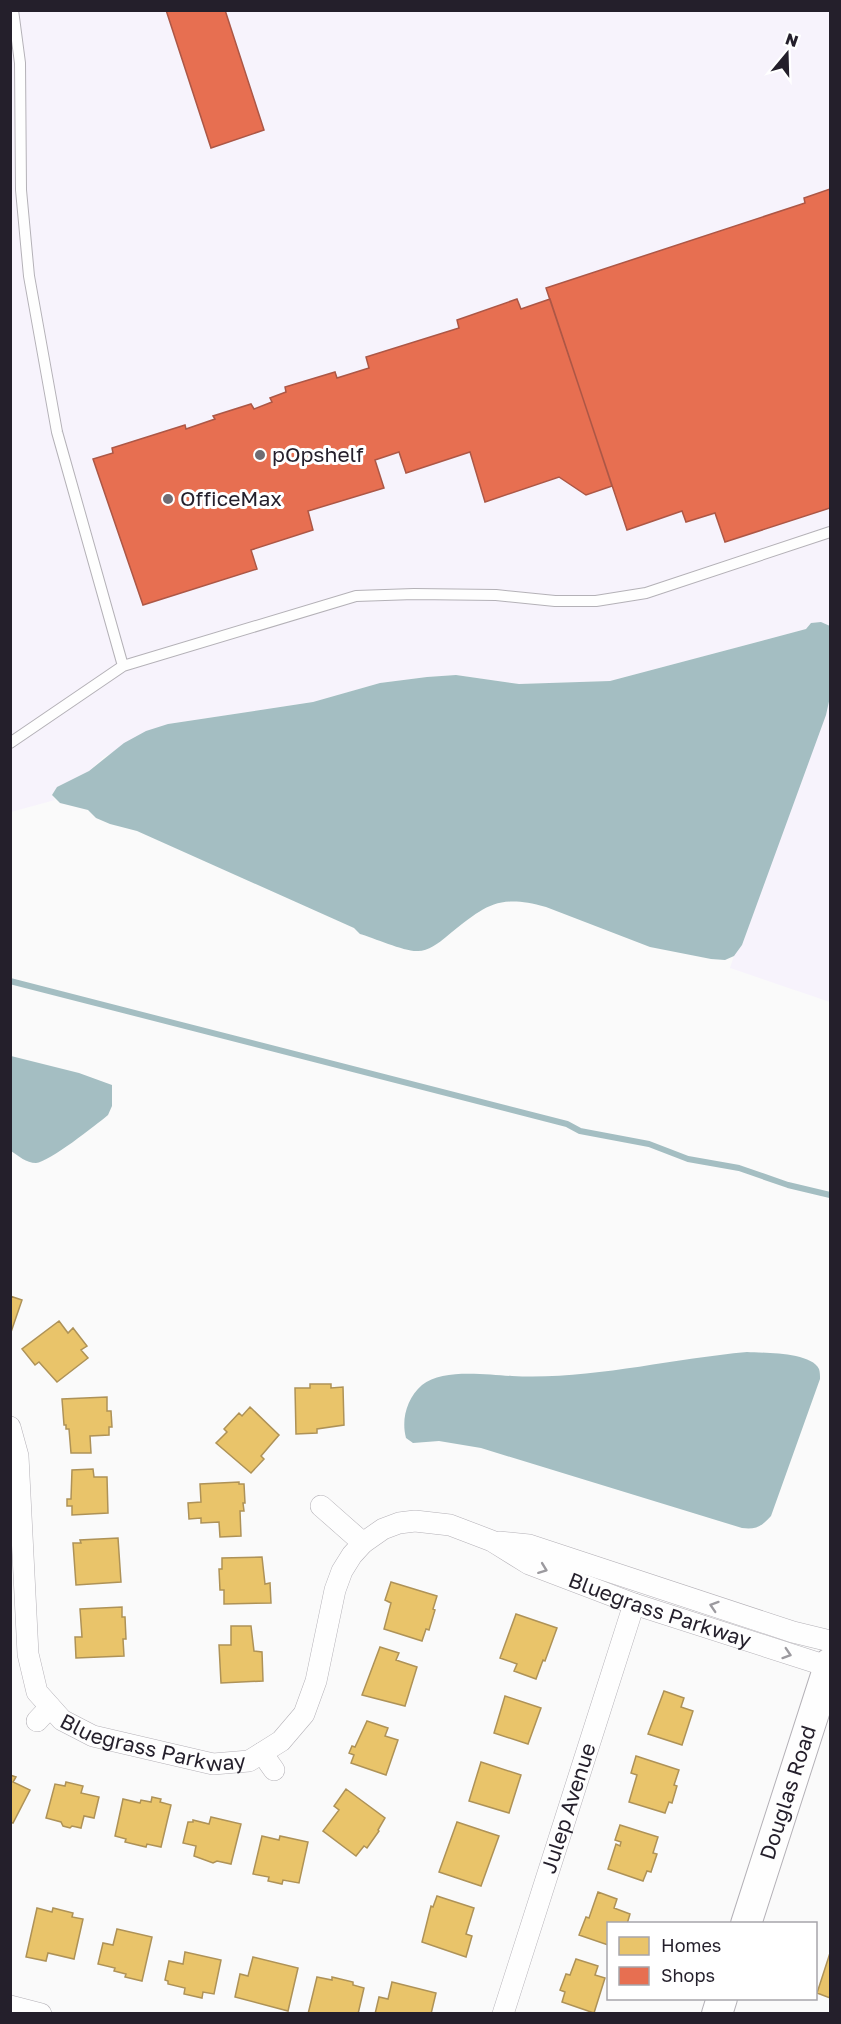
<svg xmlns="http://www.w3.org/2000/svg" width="841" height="2024" font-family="'Golos Text',sans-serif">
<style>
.built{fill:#f7f3fc}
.water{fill:#a4bec2}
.homes{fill:#e9c46a;stroke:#ae9257;stroke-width:1.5}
.shops{fill:#e76f51;stroke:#ac5746;stroke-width:1.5}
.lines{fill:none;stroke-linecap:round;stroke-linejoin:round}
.stream{stroke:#a4bec2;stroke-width:6}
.lane-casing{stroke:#b4b1b7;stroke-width:12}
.street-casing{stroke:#b4b1b7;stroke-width:22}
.secondary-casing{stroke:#b4b1b7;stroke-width:32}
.lane{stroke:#fefefe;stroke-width:10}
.street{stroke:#fefefe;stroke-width:21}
.secondary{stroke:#fefefe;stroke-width:30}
.oneway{stroke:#9c9a9f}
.poi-dot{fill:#6f6c73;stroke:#fff;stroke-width:2}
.labels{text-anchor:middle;stroke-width:6;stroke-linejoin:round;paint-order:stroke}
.poi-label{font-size:21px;fill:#241f2b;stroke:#fff;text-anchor:start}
.street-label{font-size:21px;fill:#241f2b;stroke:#fff}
</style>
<rect width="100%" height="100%" fill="#fafafa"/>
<path class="built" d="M11,11H830V626L821,622L811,623L806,629L610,681L519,684L456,675L427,677L380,683L313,702L168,724L104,757L89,771L57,787L52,795L55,800L11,812Z
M830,697V1002L730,968L734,956L742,945Z"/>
<path class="water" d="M821,622L830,626V697L826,715L742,945L734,956L725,960L711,959L650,947L546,907C496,893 484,907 446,937C439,943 428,951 418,951C405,952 374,938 360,934L354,928L137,831L110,824L96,818L88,810L60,803L52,795L57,787L89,771L124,743L146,731L168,724L313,702L380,683L427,677L456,675L519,684L610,681L806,629L811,623Z
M11,1056L79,1073L112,1085V1106L108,1115C96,1125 49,1162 36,1163C26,1163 19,1156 11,1151Z
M747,1352C763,1353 811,1352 819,1369C820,1372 820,1375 820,1379L771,1516C762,1526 756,1530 742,1528L481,1448L439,1441L413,1443L406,1438C401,1419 407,1398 422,1385C443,1368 487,1375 512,1376C591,1380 668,1359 747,1352Z"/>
<path class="homes" d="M10,1296L22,1300L10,1335Z
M59,1321L68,1333L73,1328L87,1346L81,1350L88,1358L57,1382L39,1362L35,1365L22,1349Z
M310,1384H331V1388L343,1387L344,1425L317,1429V1433L296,1434L295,1388H310Z
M107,1397V1411H111L112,1427H109V1435L90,1436L91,1453H71L69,1429H66V1425H64L62,1399Z
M250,1407L279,1435L261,1456L264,1459L251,1473L216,1443L227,1432L224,1429L239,1413L242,1416Z
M93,1469L94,1477H107L108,1513L72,1515V1506H67V1499H71L72,1470Z
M239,1482V1484H244L245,1503H243L244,1511H240L241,1536L220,1537L219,1522L201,1523V1518L189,1519L188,1503L201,1502L200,1484Z
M118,1538L121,1582L76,1585L73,1543H81L80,1540Z
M262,1557L265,1584L270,1583L271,1603L224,1604V1590H220L219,1569H222V1558Z
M391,1582L437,1596L433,1609L435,1610L429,1630L426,1629L422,1641L384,1629L391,1603L385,1600Z
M122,1607V1617H125L126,1639H123L124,1656L76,1658L75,1637H82L80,1609Z
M516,1614L557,1628L545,1661L543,1660L536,1679L514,1671L517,1664L500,1658Z
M231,1626H251L254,1651L262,1652L263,1681L221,1683L219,1645H231Z
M380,1647L399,1653L396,1660L417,1667L405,1706L362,1695Z
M664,1691L684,1698L681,1707L693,1711L682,1745L648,1734Z
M505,1696L541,1708L528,1744L494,1733Z
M367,1721L388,1728L385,1736L398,1740L386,1775L351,1763L354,1755L349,1753L352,1746L355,1747Z
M636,1756L679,1770L674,1785L677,1786L672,1803L669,1802L665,1813L629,1802L637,1775L631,1773Z
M481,1762L521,1775L509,1813L469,1801Z
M10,1775L16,1777L13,1782L30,1790L13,1823L10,1822Z
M66,1782L83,1786L81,1793L99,1797L94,1818L84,1816L81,1828L72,1826L70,1828L63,1826L61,1822L46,1818L55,1784L65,1786Z
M346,1789L385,1818L378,1830L379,1831L367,1848L364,1846L356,1856L323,1831L339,1810L334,1806Z
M152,1797L161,1799L160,1802L171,1805L161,1847L147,1844L146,1847L125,1842L126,1839L115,1836L123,1799L140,1803L141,1800L151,1802Z
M211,1817L241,1824L231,1864L217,1861L213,1863L194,1856L196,1846L183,1843L188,1822H193V1820L209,1824Z
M457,1822L499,1836L481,1886L439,1872Z
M620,1825L658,1837L653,1853L657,1854L651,1872L647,1871L643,1881L608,1869L616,1844L620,1846L621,1842L615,1840Z
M262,1836L279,1840L280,1836L308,1842L299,1883L283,1880L282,1884L268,1881L269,1877L253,1874Z
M598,1892L617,1899L614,1908L630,1914L627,1924H608V1945L579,1935L586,1917L589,1918Z
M437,1896L474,1908L466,1934L472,1936L466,1957L422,1942L431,1906L433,1907Z
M37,1908L52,1912L53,1908L73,1913L72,1917L83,1919L74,1959L48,1953L46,1961L26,1957Z
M117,1929L152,1937L142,1981L125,1977L126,1974L114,1971L115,1968L98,1964L103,1943L113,1945Z
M185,1952L221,1960L214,1994L203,1992L202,1998L184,1994L185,1988L168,1984V1981L165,1980L169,1961L183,1964Z
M830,1953V1998L817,1993Z
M253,1957L298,1968L288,2011L235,1997L240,1974L248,1976Z
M576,1959L598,1966L595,1975L605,1978L594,2013L562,2002L565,1992L560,1990L566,1974L570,1975Z
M317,1977L332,1980V1977L353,1982V1985L364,1988L358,2014H308Z
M392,1982L436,1993L431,2014H375L379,1997L388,1999Z"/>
<path class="shops" d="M166,10H225L264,130L211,148Z
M830,189V508L725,542L715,513L686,522L682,511L627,530L546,288L805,203L804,198Z
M517,299L521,309L550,299L612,486L586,495L559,477L485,502L470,452L406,473L399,452L375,460L384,488L308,511L313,530L251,550L257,569L143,605L93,459L113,453L112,448L185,425L186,429L215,419L213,416L251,404L254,409L272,402L270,398L286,392L285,387L335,372L337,378L369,368L366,357L459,328L457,320Z"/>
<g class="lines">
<path class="stream" d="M10,981L567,1124L580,1131L649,1144L688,1159L739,1168L788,1185L830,1195"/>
<g class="lane-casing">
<path id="lane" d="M13,10L20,63L21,190L29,276L57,432L123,666
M10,743L123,666L356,596L414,594L496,595L555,601H596L646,593L830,532"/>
</g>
<g class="street-casing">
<g id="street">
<path id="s1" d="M10,1427L18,1456L28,1654L37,1692L62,1720L93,1736L213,1764L249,1761L281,1741L304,1714L316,1681L335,1590L342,1571L352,1555L363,1543L383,1529L399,1523L415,1521L450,1525L492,1541L529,1564L634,1604L830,1667"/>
<path d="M321,1506L363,1543"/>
<path d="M499,1542L529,1545L793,1632L830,1641"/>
<path d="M37,1721L50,1707"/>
<path d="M262,1753L274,1770"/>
<path d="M10,2006L41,2014"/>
<path id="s2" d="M503,2014L634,1604"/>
</g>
</g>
<g class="secondary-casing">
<g id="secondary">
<path id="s3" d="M746,1924L830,1663"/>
<path d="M717,2014L722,1998"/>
</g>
</g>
<use href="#lane" class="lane"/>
<use href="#street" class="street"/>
<use href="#secondary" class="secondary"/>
</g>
<defs><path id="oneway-chevron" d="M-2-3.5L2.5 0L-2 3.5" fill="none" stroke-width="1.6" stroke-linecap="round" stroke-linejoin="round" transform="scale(1.5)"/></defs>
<g class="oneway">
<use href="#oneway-chevron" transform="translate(543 1569) rotate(21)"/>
<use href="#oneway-chevron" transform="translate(714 1606) rotate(-162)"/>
<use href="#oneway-chevron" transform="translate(787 1654) rotate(18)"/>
</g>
<g class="poi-dot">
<circle cx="260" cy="455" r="6"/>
<circle cx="168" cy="499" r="6"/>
</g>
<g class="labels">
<g class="poi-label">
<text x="272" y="462">pOpshelf</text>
<text x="180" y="506">OfficeMax</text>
</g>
<g class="street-label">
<text dy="7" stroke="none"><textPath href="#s1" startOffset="1076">Bluegrass Parkway</textPath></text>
<text dy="7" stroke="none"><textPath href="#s1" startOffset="400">Bluegrass Parkway</textPath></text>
<text dy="7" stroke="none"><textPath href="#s3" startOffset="138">Douglas Road</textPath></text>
<text dy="7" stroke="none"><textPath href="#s2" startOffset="216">Julep Avenue</textPath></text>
</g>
</g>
<rect width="841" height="2024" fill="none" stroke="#241f2b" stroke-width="24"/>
<rect x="607" y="1922" width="210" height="78" fill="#ffffff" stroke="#a7a5aa" stroke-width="1.5"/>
<rect x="619" y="1937" width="30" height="18" fill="#e9c46a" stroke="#a7a5aa" stroke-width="1.5"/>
<text x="661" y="1952" font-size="18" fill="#241f2b">Homes</text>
<rect x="619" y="1967" width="30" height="18" fill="#e76f51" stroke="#a7a5aa" stroke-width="1.5"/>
<text x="661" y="1982" font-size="18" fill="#241f2b">Shops</text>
<g transform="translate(787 54) rotate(19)" stroke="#ffffff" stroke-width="4.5" paint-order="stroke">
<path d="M0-4.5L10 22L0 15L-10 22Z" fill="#241f2b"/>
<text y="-9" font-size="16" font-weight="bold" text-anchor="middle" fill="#241f2b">N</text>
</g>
</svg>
